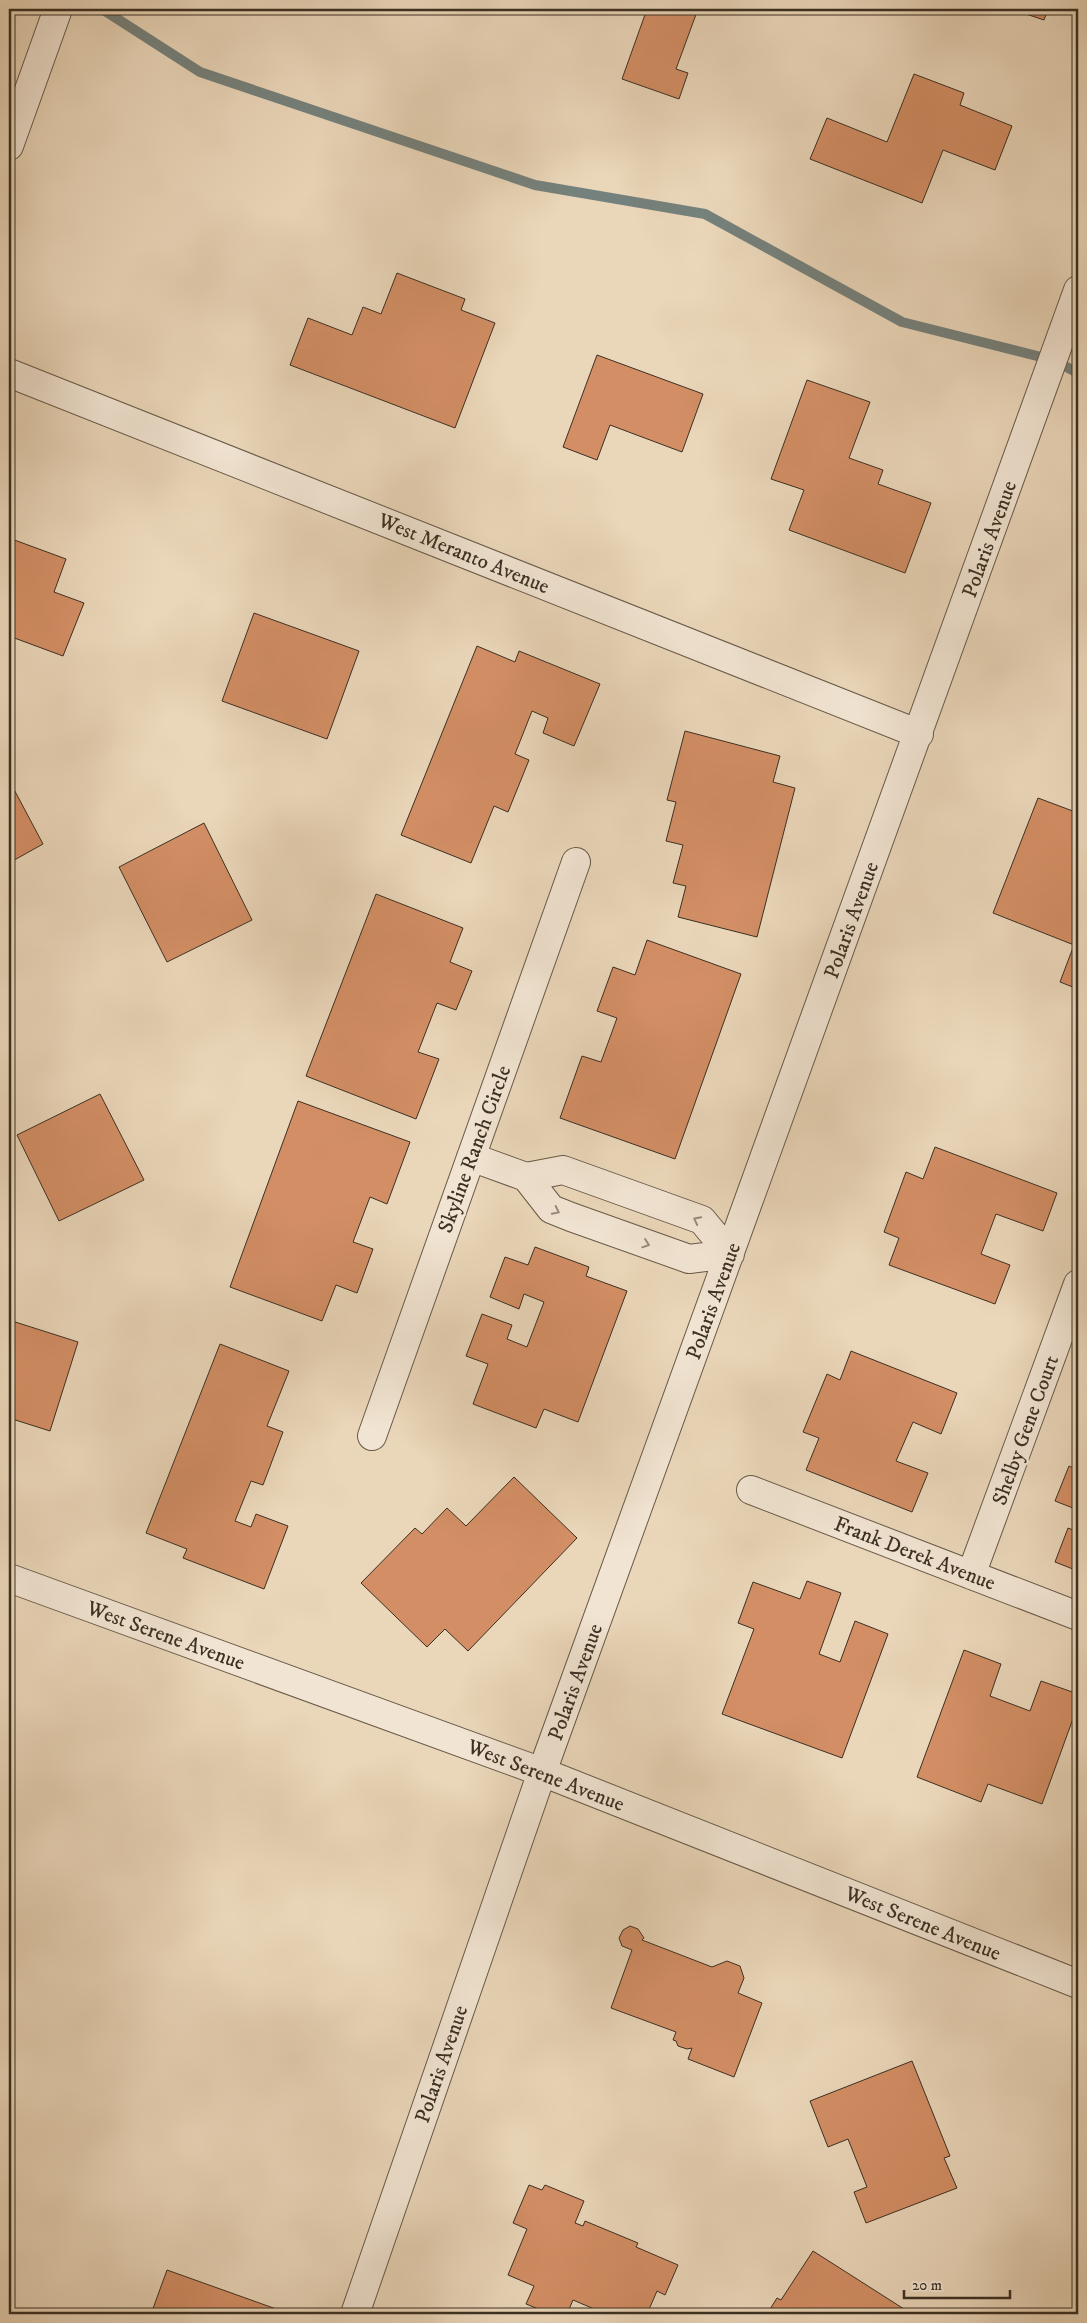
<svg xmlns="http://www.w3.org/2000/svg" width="1087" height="2323" font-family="'IM FELL DW Pica',serif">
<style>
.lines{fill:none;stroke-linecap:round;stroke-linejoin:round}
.stream{stroke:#75817c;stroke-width:10}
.building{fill:#d38e65;stroke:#3b3023}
.minor-casing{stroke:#675a48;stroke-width:30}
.minor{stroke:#f1e4d2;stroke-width:28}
.oneway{stroke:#968a7a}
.labels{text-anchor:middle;stroke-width:5;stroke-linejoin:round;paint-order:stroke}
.street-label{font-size:21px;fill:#3b3023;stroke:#f1e4d2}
</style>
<rect width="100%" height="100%" fill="#ead6b9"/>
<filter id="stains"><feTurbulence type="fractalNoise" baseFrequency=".004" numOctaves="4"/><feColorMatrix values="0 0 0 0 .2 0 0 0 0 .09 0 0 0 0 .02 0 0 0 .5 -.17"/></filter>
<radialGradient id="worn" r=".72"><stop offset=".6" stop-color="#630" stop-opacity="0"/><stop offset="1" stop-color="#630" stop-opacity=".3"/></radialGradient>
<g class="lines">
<path class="stream" d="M102,9L200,72L535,185L705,214L902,322L1053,360L1078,373"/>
</g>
<path class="building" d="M647,9H698L676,69L688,73L679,99L622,79Z
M1011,9H1048L1044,20Z
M914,74L964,93L960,105L1012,126L995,170L943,150L922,203L810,159L827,118L887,142Z
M397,273L465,299L461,310L495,323L455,428L290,365L308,318L352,335L363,307L381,314Z
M597,355L703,394L682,452L610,425L597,460L563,447Z
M807,380L870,402L849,458L883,470L878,484L931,503L905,573L789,530L804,490L771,479Z
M9,538L66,559L54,592L84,603L63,656L9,636Z
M254,613L359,651L327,739L222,701Z
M477,646L515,662L519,651L600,684L574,746L543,733L548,718L532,711L515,754L529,760L508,812L494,806L471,863L401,835Z
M685,731L780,756L773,782L795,788L757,937L678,917L686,886L673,883L683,845L666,841L676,802L667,800Z
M9,780L43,844L9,863Z
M1038,798L1078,813V989L1060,982L1074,945L993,913Z
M204,823L252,920L167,962L119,867Z
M376,894L463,928L450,962L472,971L456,1010L437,1003L418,1052L439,1059L416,1119L306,1076Z
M647,940L741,974L675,1159L560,1118L582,1056L601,1062L617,1018L597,1011L613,967L635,975Z
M100,1094L144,1180L59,1221L17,1135Z
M298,1101L410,1142L387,1204L370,1197L353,1242L373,1249L357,1293L336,1285L322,1321L230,1287Z
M935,1147L1057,1193L1043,1231L996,1214L981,1254L1010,1265L995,1304L889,1265L899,1238L884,1232L906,1172L923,1179Z
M535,1247L589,1267L586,1276L627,1291L578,1422L544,1409L536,1428L473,1404L488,1364L466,1356L482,1314L512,1325L507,1339L527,1347L544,1302L524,1294L519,1309L490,1297L505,1257L528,1265Z
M9,1320L78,1342L50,1431L9,1418Z
M220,1344L289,1371L267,1426L283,1432L263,1485L251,1481L235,1521L251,1527L256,1514L288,1526L264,1589L183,1558L187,1549L146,1533Z
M851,1351L957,1393L941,1434L913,1422L896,1461L928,1473L912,1512L806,1470L819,1438L803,1432L827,1374L840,1380Z
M1069,1466L1078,1470V1510L1055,1501Z
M514,1477L577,1538L468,1651L445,1629L427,1647L361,1583L415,1528L422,1534L447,1508L466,1526Z
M1068,1528L1078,1532V1571L1055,1562Z
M807,1581L841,1593L819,1654L840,1662L855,1621L888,1634L842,1758L722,1714L754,1629L738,1623L753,1582L800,1599Z
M964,1650L1001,1664L990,1696L1030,1711L1041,1681L1078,1694V1705L1042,1804L988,1784L981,1802L917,1777Z
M630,1926L638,1929L644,1938L642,1940L712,1967L727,1961L740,1966L744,1978L738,1993L762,2003L734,2077L688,2059L692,2048L687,2049L678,2046L676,2041L673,2040L676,2032L611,2008L632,1950L622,1946L619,1938L623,1930Z
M912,2061L950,2156L944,2158L957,2188L866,2223L854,2192L867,2187L848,2139L828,2147L810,2101Z
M529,2185L542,2190L545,2185L584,2201L575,2223L583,2226L585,2221L638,2243L636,2247L678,2265L665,2295L657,2291L647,2314H606L573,2300L567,2314H551L526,2304L534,2286L508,2275L527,2229L513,2223Z
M813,2251L904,2309L901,2314H767L777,2298L781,2300Z
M167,2270L279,2310L278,2314H151Z"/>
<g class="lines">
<g class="minor-casing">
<path id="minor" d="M9,146L58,9
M9,373L919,734
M471,1157L526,1177L563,1170L702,1220L730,1254
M526,1177L551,1209L571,1217L689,1259L730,1254
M372,1436L576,862
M751,1490L1078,1616
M971,1575L1078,1284
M9,1578L542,1772L1078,1984
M355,2314L542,1772L1078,290"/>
</g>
<use href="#minor" class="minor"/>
</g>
<defs><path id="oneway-chevron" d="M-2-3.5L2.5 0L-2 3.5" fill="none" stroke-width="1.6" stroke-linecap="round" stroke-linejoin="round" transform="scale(1.25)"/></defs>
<g class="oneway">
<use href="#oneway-chevron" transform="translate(556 1211) rotate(26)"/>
<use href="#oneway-chevron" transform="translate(697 1220) rotate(-153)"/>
<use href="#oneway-chevron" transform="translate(646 1244) rotate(19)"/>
</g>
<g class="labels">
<g class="street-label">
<text transform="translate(989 539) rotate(-70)" y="7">Polaris Avenue</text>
<text transform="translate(464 553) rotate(22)" y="7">West Meranto Avenue</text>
<text transform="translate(851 920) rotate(-70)" y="7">Polaris Avenue</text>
<text transform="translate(474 1149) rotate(-70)" y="7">Skyline Ranch Circle</text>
<text transform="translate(713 1301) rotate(-70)" y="7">Polaris Avenue</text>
<text transform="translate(1025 1430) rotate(-70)" y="7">Shelby Gene Court</text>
<text transform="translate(915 1553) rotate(21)" y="7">Frank Derek Avenue</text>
<text transform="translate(166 1635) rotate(20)" y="7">West Serene Avenue</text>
<text transform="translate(575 1682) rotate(-70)" y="7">Polaris Avenue</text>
<text transform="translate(546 1775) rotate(21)" y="7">West Serene Avenue</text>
<text transform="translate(923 1923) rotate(22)" y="7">West Serene Avenue</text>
<text transform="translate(441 2064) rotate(-71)" y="7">Polaris Avenue</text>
</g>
</g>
<rect width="1087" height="2323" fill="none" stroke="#ead6b9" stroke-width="30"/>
<rect x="10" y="10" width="1067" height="2303" fill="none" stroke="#3b3023" stroke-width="2.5"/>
<rect x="15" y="15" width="1057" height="2293" fill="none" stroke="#3b3023"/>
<path d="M904 2290v8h106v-8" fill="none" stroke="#3b3023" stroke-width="2.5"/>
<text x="912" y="2290" font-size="15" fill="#3b3023" stroke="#f1e4d2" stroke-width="4" paint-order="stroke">20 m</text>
<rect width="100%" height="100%" filter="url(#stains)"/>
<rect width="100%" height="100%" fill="url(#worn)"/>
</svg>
